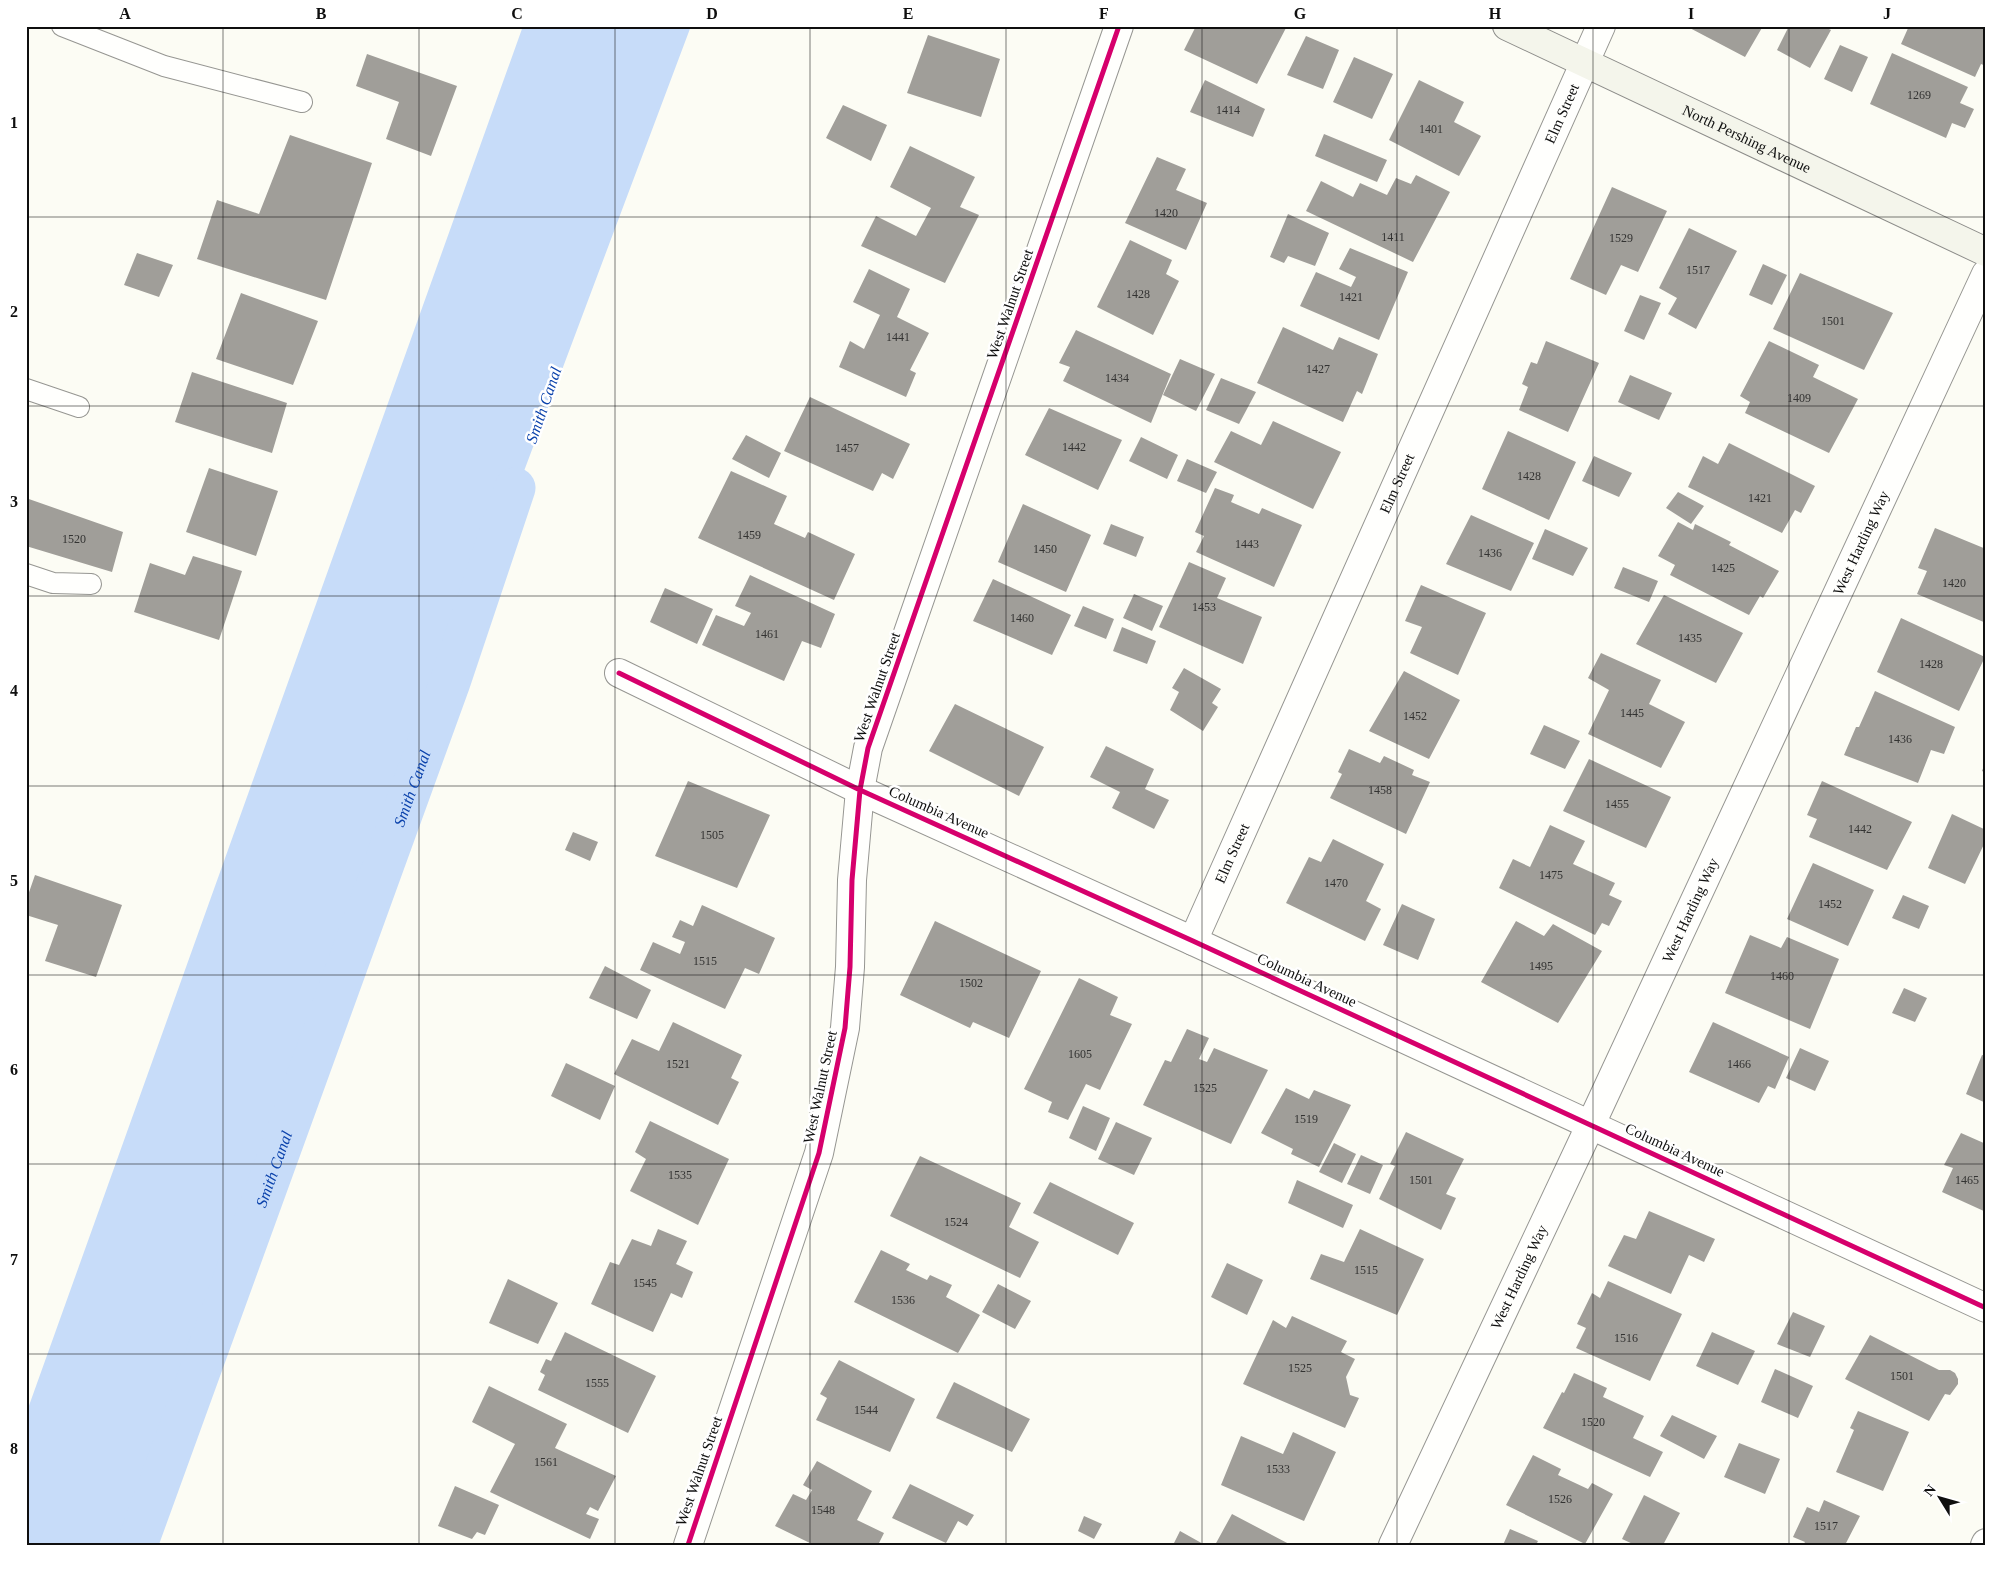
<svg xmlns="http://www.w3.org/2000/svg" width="2012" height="1571" font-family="Georgia,serif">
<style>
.water{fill:#c7dcf9}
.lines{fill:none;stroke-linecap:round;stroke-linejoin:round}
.canal{stroke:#c7dcf9;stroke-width:41}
.building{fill:#a09e99}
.lane-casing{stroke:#969692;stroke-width:22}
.street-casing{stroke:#969692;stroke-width:30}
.secondary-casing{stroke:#8c8c89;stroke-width:30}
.lane{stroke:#fffffd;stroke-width:20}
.street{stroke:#fffffd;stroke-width:28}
.secondary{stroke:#f4f5eb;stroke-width:28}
.cycleway-casing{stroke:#fff;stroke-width:8}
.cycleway{stroke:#d6006c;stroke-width:5}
.grid{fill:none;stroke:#0f0f0f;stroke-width:1;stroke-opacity:0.55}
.labels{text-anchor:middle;stroke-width:5;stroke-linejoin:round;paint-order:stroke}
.number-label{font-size:12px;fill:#333332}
.street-label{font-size:15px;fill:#0f0f0f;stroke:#fff}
.water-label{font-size:16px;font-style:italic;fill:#0c43ac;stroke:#fff}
.neatline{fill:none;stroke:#0f0f0f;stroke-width:2}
.grid-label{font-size:16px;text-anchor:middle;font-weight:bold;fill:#0f0f0f}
</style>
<rect width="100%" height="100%" fill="#fcfcf4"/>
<path class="water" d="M523,26H691L252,1196L128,1545H26V1414Z"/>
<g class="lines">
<path class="canal" id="s1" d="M137,1545L450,682L515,488"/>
</g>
<path class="building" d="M1196,26H1287L1257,84L1184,50Z
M1686,26H1763L1745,57Z
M1789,26H1823L1831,30L1810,68L1777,50Z
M1909,26H1986V66L1981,64L1975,77L1901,44Z
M928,35L1000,59L981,117L907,93Z
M1306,36L1339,50L1323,89L1287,75Z
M1840,45L1868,57L1852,92L1824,79Z
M1892,53L1968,87L1960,103L1974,109L1965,128L1952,123L1946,138L1870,104Z
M367,54L457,86L431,156L386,139L399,102L356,86Z
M1354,57L1393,74L1372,119L1333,102Z
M1205,80L1265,109L1253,137L1190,112Z
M1419,80L1464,102L1454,122L1481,136L1459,176L1389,140Z
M843,105L887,125L871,161L826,138Z
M1324,134L1387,160L1377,182L1315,156Z
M290,135L372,163L326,300L197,259L217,200L259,214Z
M910,146L975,177L960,207L979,215L945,283L861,246L876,216L916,236L931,208L890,187Z
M1157,157L1186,169L1176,190L1207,203L1186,250L1125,223Z
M1416,175L1450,192L1413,262L1306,211L1321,181L1353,197L1360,183L1387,195L1396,178L1411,184Z
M1612,187L1667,211L1638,272L1621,265L1606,295L1570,279Z
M1288,214L1329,233L1315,266L1288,256L1284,263L1270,257Z
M1689,228L1737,251L1696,329L1668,314L1677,298L1659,288Z
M1130,240L1172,260L1166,274L1179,281L1153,335L1097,307Z
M1350,248L1408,272L1379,340L1300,306L1316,272L1351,287L1356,277L1339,269Z
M137,253L173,265L159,297L124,285Z
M1763,264L1787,275L1772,305L1749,295Z
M869,269L910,289L897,317L929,333L910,370L916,373L906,397L839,367L850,341L864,349L880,315L853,302Z
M1800,273L1893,313L1864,370L1773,329Z
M241,293L318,321L293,385L216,359Z
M1640,295L1661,303L1644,340L1624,331Z
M1283,327L1333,350L1339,337L1378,354L1362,394L1357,391L1343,422L1257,383Z
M1076,330L1171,374L1151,423L1063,381L1070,367L1059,363Z
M1546,341L1599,363L1568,432L1519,410L1528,387L1522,384L1531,362L1537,364Z
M1769,341L1819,365L1813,377L1858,399L1829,453L1745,413L1750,402L1740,396Z
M1180,359L1215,374L1196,411L1163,395Z
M192,372L287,403L272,453L175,422Z
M1630,375L1672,393L1659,420L1618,402Z
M1221,378L1256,392L1239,424L1206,410Z
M810,397L910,444L893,479L882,473L873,491L784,451Z
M1049,408L1122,440L1098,490L1025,455Z
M1273,421L1341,452L1313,509L1214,462L1231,431L1261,445Z
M1508,431L1576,462L1549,520L1482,489Z
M746,435L781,453L769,478L732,459Z
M1141,437L1178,455L1167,479L1129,461Z
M1729,443L1815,486L1801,513L1795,510L1782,533L1688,487L1703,456L1718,464Z
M1594,456L1632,473L1619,497L1582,481Z
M1187,459L1217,472L1206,493L1177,481Z
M209,468L278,491L256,556L186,532Z
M731,471L787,496L774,524L805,538L808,532L855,554L834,600L698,538Z
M1215,488L1234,495L1231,502L1259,514L1262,508L1302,525L1274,587L1196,552L1204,536L1195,532Z
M1678,492L1704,506L1691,524L1666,508Z
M26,498L123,532L112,572L26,546Z
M1023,504L1091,535L1066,592L998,562Z
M1471,515L1534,543L1511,591L1446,564Z
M1678,522L1693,530L1695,524L1731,542L1729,545L1779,571L1763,598L1760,596L1749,615L1670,575L1675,565L1658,556Z
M1111,524L1144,537L1136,557L1103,544Z
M1935,528L1986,549V623L1917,594L1927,571L1918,568Z
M1545,529L1588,548L1573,576L1532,559Z
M193,556L242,571L219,640L134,612L150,563L185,575Z
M1189,562L1226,578L1217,598L1262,617L1243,664L1159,627Z
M1623,567L1658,581L1649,602L1614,588Z
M750,575L835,614L821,648L802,641L784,681L702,645L716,615L744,626L751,613L735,606Z
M993,579L1071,615L1052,655L973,621Z
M1421,585L1486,613L1458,675L1410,653L1422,627L1405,621Z
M665,588L713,609L697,644L650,622Z
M1134,594L1163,606L1152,631L1123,618Z
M1664,595L1743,633L1716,683L1636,644Z
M1083,606L1114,619L1106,639L1074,626Z
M1901,618L1985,657L1959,711L1877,672Z
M1122,627L1156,641L1147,664L1113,651Z
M1601,653L1661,680L1649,704L1685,722L1661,768L1588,734L1609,690L1588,678Z
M1184,668L1221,689L1212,703L1218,707L1203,731L1170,710L1179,692L1172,688Z
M1404,671L1460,700L1429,759L1369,731Z
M1875,691L1955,727L1944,754L1931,750L1918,783L1844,755L1856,727H1859Z
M955,704L1044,747L1019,796L929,751Z
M1544,725L1580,741L1565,769L1530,754Z
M1106,746L1154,769L1145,789L1169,800L1154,829L1112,808L1120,792L1090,777Z
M1349,749L1380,763L1384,756L1414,770L1412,775L1430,782L1406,834L1330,798L1342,774L1338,772Z
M1589,759L1671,797L1646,848L1563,811Z
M1986,761V773L1982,771Z
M688,781L770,815L737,888L655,856Z
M1822,781L1912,822L1887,870L1809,837L1817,819L1807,815Z
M1952,814L1986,830V840L1965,884L1928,868Z
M1550,825L1585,841L1573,864L1615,883L1609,895L1622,901L1609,926L1602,923L1595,935L1499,888L1513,859L1530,867Z
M573,832L598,842L590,861L565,850Z
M1333,839L1384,864L1366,901L1381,909L1365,941L1286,903L1309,857L1321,862Z
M1813,863L1874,890L1848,946L1787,919Z
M35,875L122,905L96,977L45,961L58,925L26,915V901Z
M1903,895L1929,906L1919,929L1892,918Z
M1402,904L1435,919L1418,960L1383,945Z
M702,905L775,938L759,974L745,968L725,1009L640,970L653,942L680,954L685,942L672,937L680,920L693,926Z
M935,921L1041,971L1009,1038L973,1022L970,1028L900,995Z
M1516,921L1544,936L1553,924L1602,951L1558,1023L1481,982Z
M1750,935L1781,948L1787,937L1839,959L1810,1029L1725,993Z
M605,966L651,990L637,1019L589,998Z
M1079,978L1118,997L1110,1015L1132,1024L1100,1090L1086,1084L1068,1120L1048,1112L1052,1102L1024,1089Z
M1904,988L1927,998L1915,1022L1892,1013Z
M673,1022L742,1055L731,1078L739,1082L718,1125L614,1074L632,1039L659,1051Z
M1713,1022L1789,1057L1775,1089L1768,1086L1759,1103L1689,1072Z
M1187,1029L1209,1038L1199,1059L1207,1062L1214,1048L1268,1070L1231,1144L1143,1105L1165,1060L1171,1062Z
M1800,1048L1829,1061L1815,1091L1786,1078Z
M1982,1055L1986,1056V1103L1966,1094Z
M566,1063L615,1086L600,1120L551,1096Z
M1286,1088L1309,1099L1314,1090L1351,1105L1319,1167L1291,1154L1293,1149L1261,1133Z
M1083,1106L1110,1118L1096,1151L1069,1138Z
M650,1121L729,1159L698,1225L630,1191L646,1159L635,1152Z
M1116,1122L1152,1138L1134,1175L1098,1159Z
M1406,1132L1464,1159L1446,1194L1456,1198L1441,1230L1379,1199L1395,1166L1390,1164Z
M1961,1133L1986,1144V1212L1942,1192L1953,1168L1944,1165Z
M1334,1143L1356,1154L1342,1183L1319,1172Z
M1361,1155L1383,1165L1370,1194L1347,1184Z
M920,1156L1021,1203L1009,1227L1039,1242L1020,1278L890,1216Z
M1297,1180L1353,1205L1343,1228L1288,1203Z
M1050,1182L1134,1223L1118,1255L1033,1213Z
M1649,1211L1715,1239L1704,1262L1689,1255L1671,1294L1608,1266L1624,1235L1636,1239Z
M658,1229L687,1241L676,1264L693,1272L682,1298L671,1293L653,1332L591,1304L610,1262L619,1265L632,1239L651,1246Z
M1360,1229L1424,1259L1397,1315L1310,1279L1321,1254L1344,1262Z
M881,1250L910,1264L906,1270L927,1280L930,1275L952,1285L946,1297L980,1315L958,1353L854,1302Z
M1227,1263L1263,1280L1247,1315L1211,1297Z
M508,1279L558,1303L538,1344L489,1323Z
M1608,1281L1682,1314L1650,1381L1576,1348L1586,1328L1577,1324L1592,1293L1600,1298Z
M998,1284L1031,1301L1015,1329L982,1312Z
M1793,1312L1825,1326L1810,1357L1777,1344Z
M1292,1316L1347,1341L1341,1352L1355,1359L1346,1377L1350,1395L1359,1398L1345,1428L1243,1384L1273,1320L1286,1328Z
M565,1332L656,1376L628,1433L538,1390L545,1375L540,1372L546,1359L551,1361Z
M1712,1332L1755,1351L1738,1385L1696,1366Z
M1870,1335L1939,1370H1950L1955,1373L1958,1379V1384L1950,1395L1945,1394L1929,1421L1845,1379Z
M839,1360L915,1399L890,1452L816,1420L827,1398L820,1394Z
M1775,1369L1813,1386L1798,1418L1761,1402Z
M1574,1373L1607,1388L1603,1397L1644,1416L1633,1438L1663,1452L1650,1477L1543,1428L1562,1392L1564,1393Z
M954,1382L1030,1419L1012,1452L936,1418Z
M489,1386L567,1424L555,1448L616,1476L598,1511L590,1507L586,1514L599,1519L590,1539L490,1492L515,1444L472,1422Z
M1858,1411L1909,1432L1883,1491L1836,1472L1854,1430L1850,1428Z
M1672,1415L1717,1436L1704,1459L1660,1436Z
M1293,1432L1336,1452L1304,1521L1221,1485L1241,1436L1283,1454Z
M1739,1443L1780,1459L1765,1494L1724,1477Z
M1533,1455L1561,1469L1558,1475L1588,1489L1592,1483L1613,1494L1585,1544L1506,1505Z
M817,1461L872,1491L857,1520L884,1533L878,1545H814L775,1526L793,1494L806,1500L812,1490L803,1485Z
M910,1484L974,1515L967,1526L958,1521L946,1543L892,1518Z
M455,1486L499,1505L485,1535L477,1532L472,1539L438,1526Z
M1644,1495L1680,1513L1663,1545H1635L1622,1539Z
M1824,1500L1860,1516L1845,1545H1803L1805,1542L1793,1537L1807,1507L1819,1512Z
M1232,1514L1291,1545H1215Z
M1084,1516L1102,1524L1094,1539L1078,1531Z
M1510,1529L1538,1541L1536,1545H1503Z
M1180,1531L1205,1545H1173Z"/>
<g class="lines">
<g class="lane-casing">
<path id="lane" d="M62,26L164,66L302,102
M26,389L79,407
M26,574L53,583L91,584"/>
</g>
<g class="street-casing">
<g id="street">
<path d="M619,673L860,790L1193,941L1986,1308"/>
<path id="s2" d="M1193,941L1601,26"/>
<path d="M688,1545L819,1153L845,1028L850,967L852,880L860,790L868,748L1119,26"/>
<path id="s3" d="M1393,1545L1591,1124L1986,274"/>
<path d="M1985,1545L1986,1543"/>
</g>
</g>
<g class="secondary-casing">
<g id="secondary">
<path id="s4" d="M1507,26L1986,252"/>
</g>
</g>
<use href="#lane" class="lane"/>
<use href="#street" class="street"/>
<use href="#secondary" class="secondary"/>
<g class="cycleway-casing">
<path id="cycleway" d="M619,673L860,790L1193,941L1986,1308
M688,1545L819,1153L845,1028L850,967L852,880L860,790L868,748L1119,26"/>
</g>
<use href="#cycleway" class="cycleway"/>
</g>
<path class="grid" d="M223,26V1545M419,26V1545M615,26V1545M810,26V1545M1006,26V1545M1202,26V1545M1397,26V1545M1593,26V1545M1789,26V1545M26,217H1986M26,406H1986M26,596H1986M26,786H1986M26,975H1986M26,1164H1986M26,1354H1986"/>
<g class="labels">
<g class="number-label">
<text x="1919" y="99">1269</text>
<text x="1228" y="114">1414</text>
<text x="1431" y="133">1401</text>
<text x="1166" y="217">1420</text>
<text x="1393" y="241">1411</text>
<text x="1621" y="242">1529</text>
<text x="1698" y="274">1517</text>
<text x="1138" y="298">1428</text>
<text x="1351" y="301">1421</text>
<text x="1833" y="325">1501</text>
<text x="898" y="341">1441</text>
<text x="1318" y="373">1427</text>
<text x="1117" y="382">1434</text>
<text x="1799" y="402">1409</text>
<text x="1074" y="451">1442</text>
<text x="847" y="452">1457</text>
<text x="1529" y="480">1428</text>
<text x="1760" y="502">1421</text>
<text x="749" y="539">1459</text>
<text x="74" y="543">1520</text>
<text x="1247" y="548">1443</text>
<text x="1045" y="553">1450</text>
<text x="1490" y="557">1436</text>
<text x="1723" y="572">1425</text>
<text x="1954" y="587">1420</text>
<text x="1204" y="611">1453</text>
<text x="1022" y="622">1460</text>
<text x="767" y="638">1461</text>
<text x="1690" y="642">1435</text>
<text x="1931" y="668">1428</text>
<text x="1632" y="717">1445</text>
<text x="1415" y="720">1452</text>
<text x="1900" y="743">1436</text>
<text x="1380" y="794">1458</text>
<text x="1617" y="808">1455</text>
<text x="1860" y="833">1442</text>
<text x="712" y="839">1505</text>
<text x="1551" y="879">1475</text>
<text x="1336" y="887">1470</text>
<text x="1830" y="908">1452</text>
<text x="705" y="965">1515</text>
<text x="1541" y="970">1495</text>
<text x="1782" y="980">1460</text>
<text x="971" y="987">1502</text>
<text x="1080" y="1058">1605</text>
<text x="678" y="1068">1521</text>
<text x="1739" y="1068">1466</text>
<text x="1205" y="1092">1525</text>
<text x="1306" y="1123">1519</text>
<text x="680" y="1179">1535</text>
<text x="1421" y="1184">1501</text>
<text x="1967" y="1184">1465</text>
<text x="956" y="1226">1524</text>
<text x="1366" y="1274">1515</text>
<text x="645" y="1287">1545</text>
<text x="903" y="1304">1536</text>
<text x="1626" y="1342">1516</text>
<text x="1300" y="1372">1525</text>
<text x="1902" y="1380">1501</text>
<text x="597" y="1387">1555</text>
<text x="866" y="1414">1544</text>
<text x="1593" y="1426">1520</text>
<text x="546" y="1466">1561</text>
<text x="1278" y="1473">1533</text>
<text x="1560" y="1503">1526</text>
<text x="823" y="1514">1548</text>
<text x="1826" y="1530">1517</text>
</g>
<g class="street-label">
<text dy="5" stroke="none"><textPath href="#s2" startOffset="906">Elm Street</textPath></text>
<text dy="5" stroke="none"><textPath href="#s4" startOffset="265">North Pershing Avenue</textPath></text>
<text transform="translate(1010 304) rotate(-71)" y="5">West Walnut Street</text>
<text dy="5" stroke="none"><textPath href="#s2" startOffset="501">Elm Street</textPath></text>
<text dy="5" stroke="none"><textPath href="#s3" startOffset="1106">West Harding Way</textPath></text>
<text transform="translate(877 687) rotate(-71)" y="5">West Walnut Street</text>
<text transform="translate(939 812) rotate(24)" y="5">Columbia Avenue</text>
<text dy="5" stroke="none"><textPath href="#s2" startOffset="96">Elm Street</textPath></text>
<text dy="5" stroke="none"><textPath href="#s3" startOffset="701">West Harding Way</textPath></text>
<text transform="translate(1307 980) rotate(25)" y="5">Columbia Avenue</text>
<text transform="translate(820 1087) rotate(-78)" y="5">West Walnut Street</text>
<text transform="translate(1675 1150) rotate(25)" y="5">Columbia Avenue</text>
<text dy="5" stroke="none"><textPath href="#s3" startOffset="296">West Harding Way</textPath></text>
<text transform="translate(699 1471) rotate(-71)" y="5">West Walnut Street</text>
</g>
<g class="water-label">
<text transform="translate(543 405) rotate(-71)" y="6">Smith Canal</text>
<text dy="6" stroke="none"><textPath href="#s1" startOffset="805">Smith Canal</textPath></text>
<text dy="6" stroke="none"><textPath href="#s1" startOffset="400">Smith Canal</textPath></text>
</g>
</g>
<rect width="2012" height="1571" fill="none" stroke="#ffffff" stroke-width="55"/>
<g transform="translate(1940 1498) rotate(307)" stroke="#ffffff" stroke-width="4" paint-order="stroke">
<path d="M0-4L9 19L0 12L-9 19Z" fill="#0f0f0f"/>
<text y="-8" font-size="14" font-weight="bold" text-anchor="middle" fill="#0f0f0f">N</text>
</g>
<rect x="28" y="28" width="1956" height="1516" class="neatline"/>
<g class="grid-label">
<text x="125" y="19">A</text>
<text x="321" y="19">B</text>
<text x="517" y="19">C</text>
<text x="712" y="19">D</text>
<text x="908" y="19">E</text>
<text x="1104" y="19">F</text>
<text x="1300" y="19">G</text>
<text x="1495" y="19">H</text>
<text x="1691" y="19">I</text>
<text x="1887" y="19">J</text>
<text x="14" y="128">1</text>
<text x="14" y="317">2</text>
<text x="14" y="507">3</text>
<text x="14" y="696">4</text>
<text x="14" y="886">5</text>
<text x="14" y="1075">6</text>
<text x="14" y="1265">7</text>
<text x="14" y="1454">8</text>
</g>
</svg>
